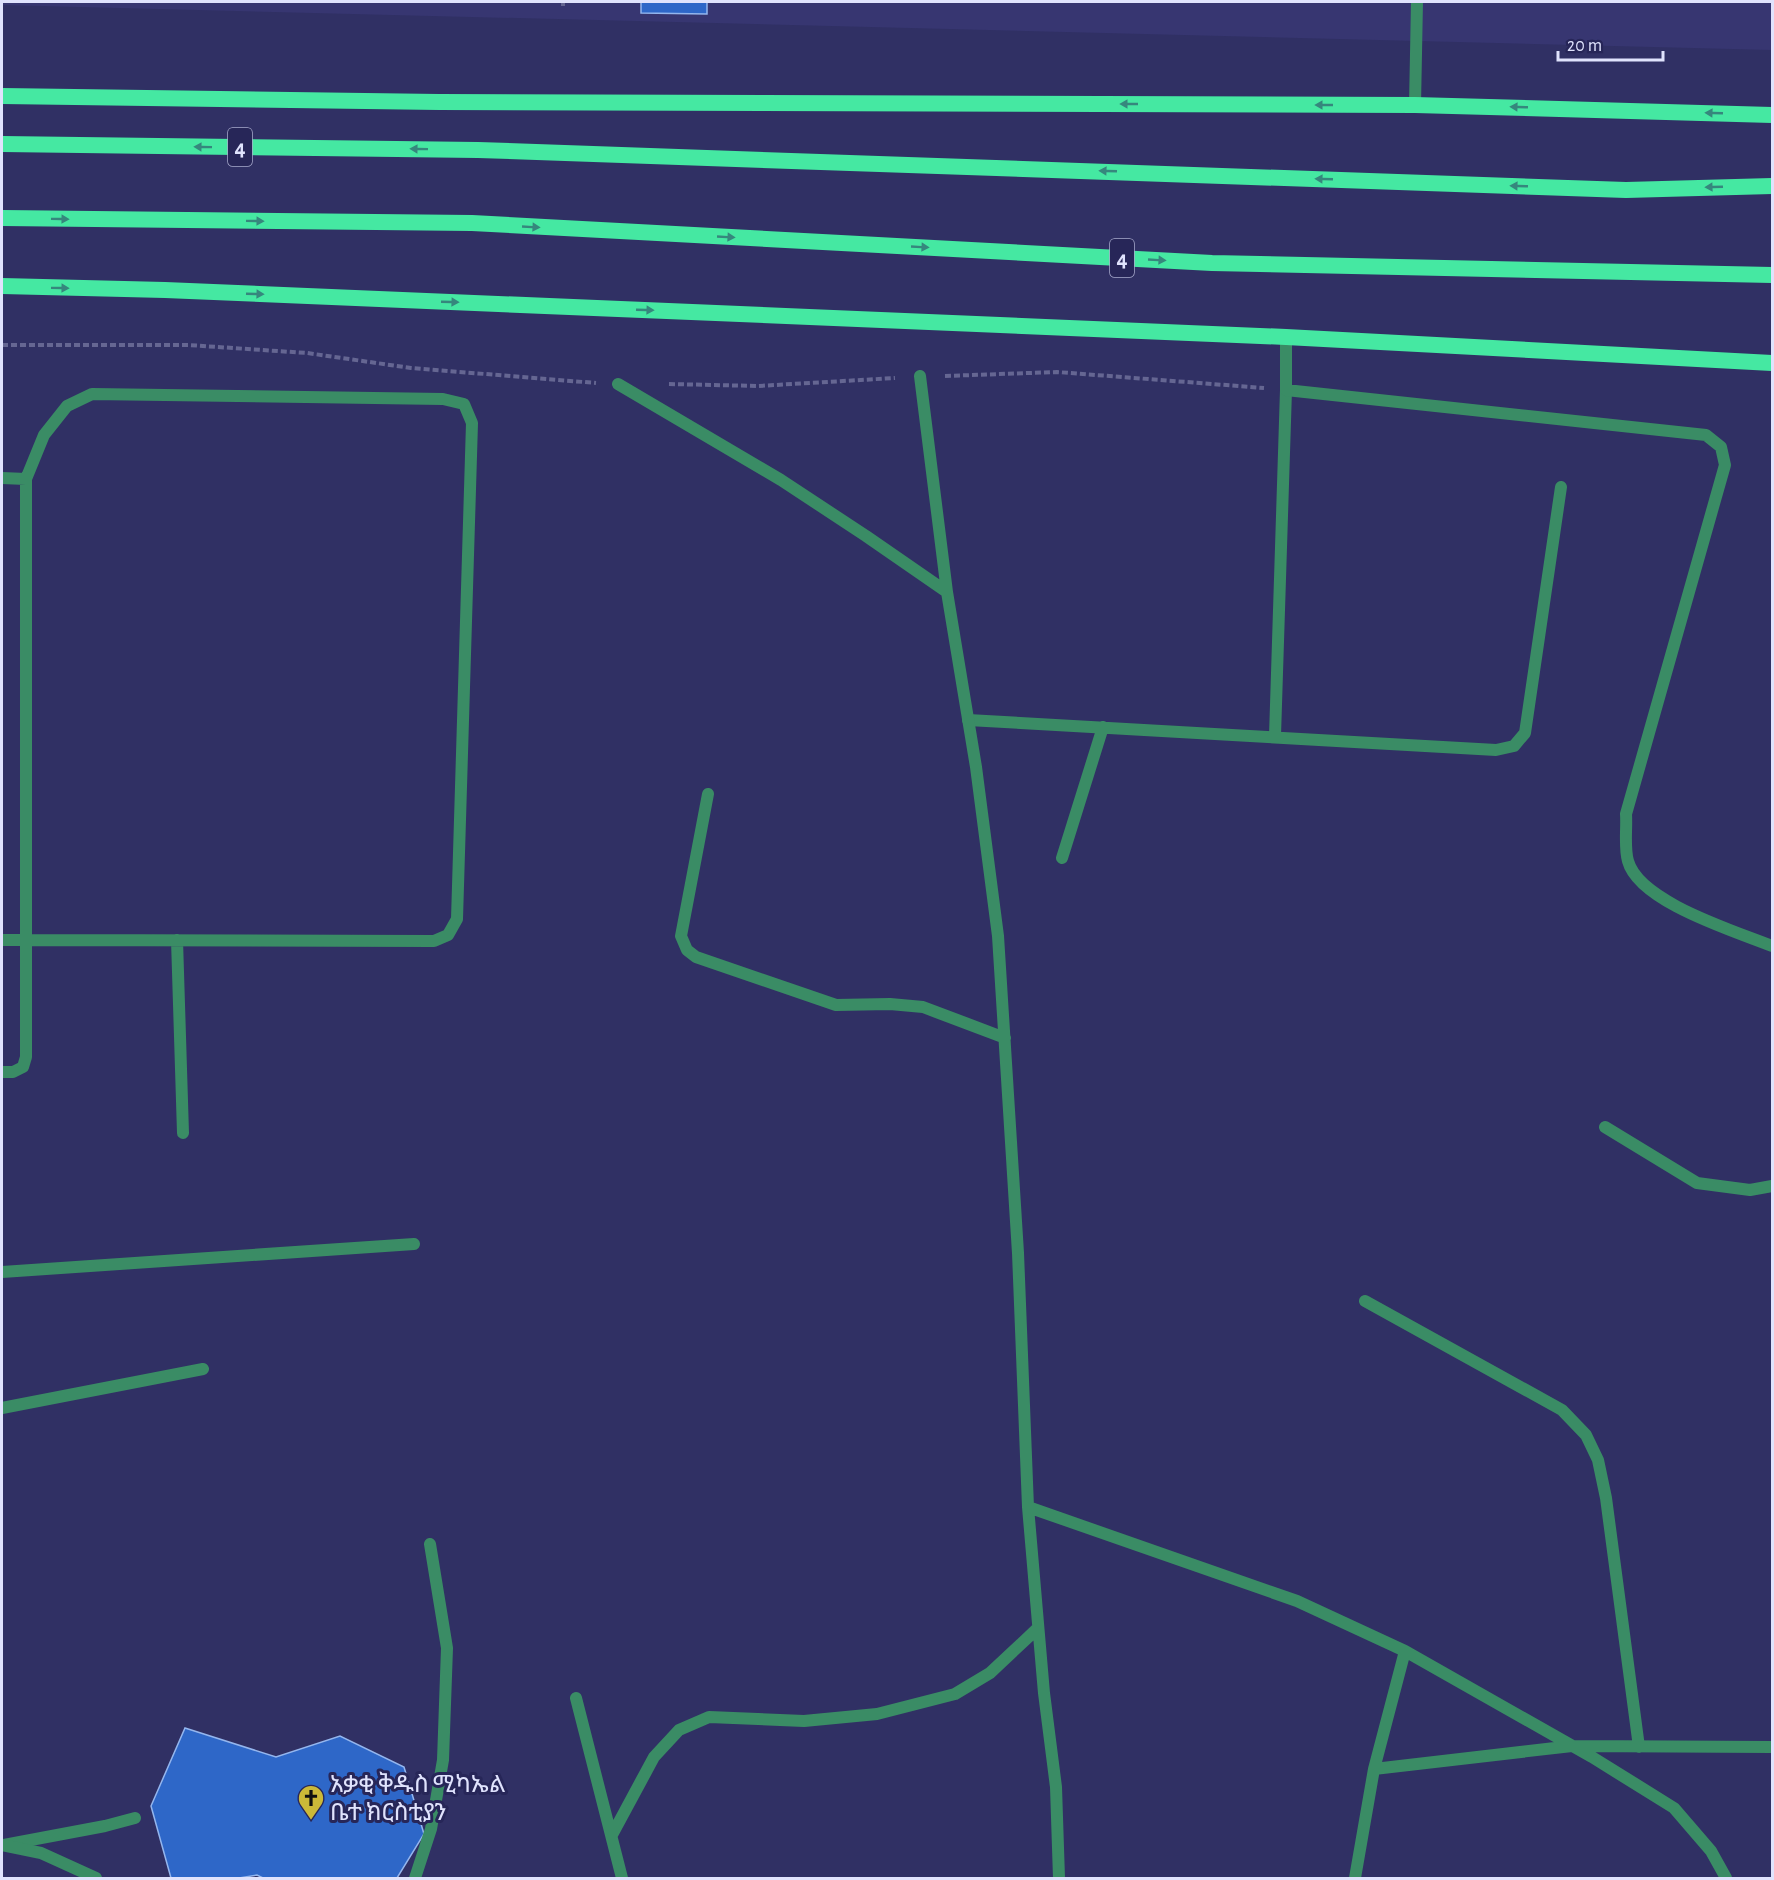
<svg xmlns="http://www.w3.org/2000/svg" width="1774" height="1880" font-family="'Alegreya Sans','Noto Sans Ethiopic',sans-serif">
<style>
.built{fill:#373671}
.building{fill:#2e67c8;stroke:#94b6ee;stroke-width:1.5}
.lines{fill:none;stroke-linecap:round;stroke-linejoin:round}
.path{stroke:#656692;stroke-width:4;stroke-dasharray:6 3;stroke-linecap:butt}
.service{stroke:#3a8c65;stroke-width:12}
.minor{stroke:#3a8c65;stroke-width:12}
.trunk{stroke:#45e8a2;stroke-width:16}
.oneway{fill:#36877d}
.labels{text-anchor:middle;stroke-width:6;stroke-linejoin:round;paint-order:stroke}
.shield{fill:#272658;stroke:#a8aacc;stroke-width:1.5}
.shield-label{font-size:22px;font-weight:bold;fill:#e0e3fd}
.poi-label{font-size:24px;fill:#e0e3fd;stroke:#272658;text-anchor:start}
</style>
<rect width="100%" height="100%" fill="#303064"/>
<path class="built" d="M2,2H1772V50L2,5Z"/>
<path class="building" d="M641,2H707V14L641,13Z
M185,1728L276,1757L340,1736L404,1767L424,1834L397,1878H263L257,1875L239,1878H171L151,1806Z"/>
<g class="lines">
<path class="path" d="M563,6V2
M2,345H188L307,353L411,368L596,383
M945,376L1057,372L1264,388
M669,384L758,386L895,378"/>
<path class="service" d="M1415,105L1417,2
M2,478L26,479
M968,720L1496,750L1514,746L1525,733L1561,487
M1275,736L1286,390
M1062,858L1103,727
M2,940H26L434,941L448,935L457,919L472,423L464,404L443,399L92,394L67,406L44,435L26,479V1057L23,1067L13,1072H2
M177,940L183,1133
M2,1272L414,1244
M2,1408L203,1369
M4,1845L105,1826L135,1818"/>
<path class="minor" d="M1286,337V390L1706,435L1721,447L1725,465L1626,814C1627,829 1624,847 1628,861C1639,902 1735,931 1772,946
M920,376L947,592L976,767L998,936L1018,1253L1028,1507L1044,1693L1056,1787L1059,1878
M618,384L781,480L866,536L947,592
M708,794L681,936L687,950L696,957L836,1005L890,1004L923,1007L1005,1038
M1605,1127L1697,1183L1750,1190L1772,1186
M1365,1301L1562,1410L1586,1435L1598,1460L1606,1498L1639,1747
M1028,1507L1297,1601L1405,1651L1592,1757L1674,1808L1711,1851L1726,1878
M576,1698L622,1878
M1374,1769L1572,1746L1772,1747
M612,1835L654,1757L679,1730L709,1717L804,1721L877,1714L955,1694L990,1673L1038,1628
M2,1845L41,1853L96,1878
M415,1878L431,1829L443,1760L447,1648L430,1544
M1355,1878L1374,1769L1405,1651"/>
<path class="trunk" d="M2,96L439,102L1415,105L1772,115
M2,144L478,150L1626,190L1772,186
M2,218L472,223L1212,263L1772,275
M2,286L165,290L1286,337L1772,363"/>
</g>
<defs><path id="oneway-solid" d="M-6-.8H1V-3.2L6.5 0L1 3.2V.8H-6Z" transform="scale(1.5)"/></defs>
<g class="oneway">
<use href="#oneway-solid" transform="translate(1129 104) rotate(-180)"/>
<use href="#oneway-solid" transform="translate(1324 105) rotate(-180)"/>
<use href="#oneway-solid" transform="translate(1519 107) rotate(-178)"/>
<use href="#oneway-solid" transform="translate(1714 113) rotate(-178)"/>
<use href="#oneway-solid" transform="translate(203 147) rotate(-179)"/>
<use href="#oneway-solid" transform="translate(419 149) rotate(-179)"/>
<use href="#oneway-solid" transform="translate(1108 171) rotate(-178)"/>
<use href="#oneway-solid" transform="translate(1324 179) rotate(-178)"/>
<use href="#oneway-solid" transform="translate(1519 186) rotate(-178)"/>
<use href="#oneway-solid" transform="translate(1714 187) rotate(178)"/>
<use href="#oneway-solid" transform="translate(60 219) rotate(1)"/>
<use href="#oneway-solid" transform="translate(255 221) rotate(1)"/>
<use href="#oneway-solid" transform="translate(531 227) rotate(3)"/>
<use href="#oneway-solid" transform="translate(726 237) rotate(3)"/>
<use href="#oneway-solid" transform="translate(920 247) rotate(3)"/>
<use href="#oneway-solid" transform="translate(1157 260) rotate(3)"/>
<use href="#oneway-solid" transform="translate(60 288) rotate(1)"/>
<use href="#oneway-solid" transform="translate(255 294) rotate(2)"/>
<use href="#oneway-solid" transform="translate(450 302) rotate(2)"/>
<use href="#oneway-solid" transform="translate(645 310) rotate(2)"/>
</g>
<defs>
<g id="church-pin" transform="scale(1.35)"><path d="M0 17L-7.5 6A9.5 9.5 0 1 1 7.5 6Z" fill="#ccb938" stroke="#272658"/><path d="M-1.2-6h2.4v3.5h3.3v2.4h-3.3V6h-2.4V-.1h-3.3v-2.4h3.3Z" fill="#111"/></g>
</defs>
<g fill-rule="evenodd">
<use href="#church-pin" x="311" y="1798"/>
</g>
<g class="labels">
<g class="shield">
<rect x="228" y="128" width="24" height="38" rx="4.5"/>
<rect x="1110" y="239" width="24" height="38" rx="4.5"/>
</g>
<g class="shield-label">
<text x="240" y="155">4</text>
<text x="1122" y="266">4</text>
</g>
<g class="poi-label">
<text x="330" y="1792">አቃቂ ቅዱስ ሚካኤል<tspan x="330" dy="28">ቤተ ክርስቲያን</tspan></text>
</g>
</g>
<rect width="1774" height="1880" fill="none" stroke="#e0e3fd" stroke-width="6"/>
<path d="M1558 51v9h105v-9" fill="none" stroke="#e0e3fd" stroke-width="3"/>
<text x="1567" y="51" font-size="18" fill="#e0e3fd" stroke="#272658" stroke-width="4.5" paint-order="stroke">20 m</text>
</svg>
